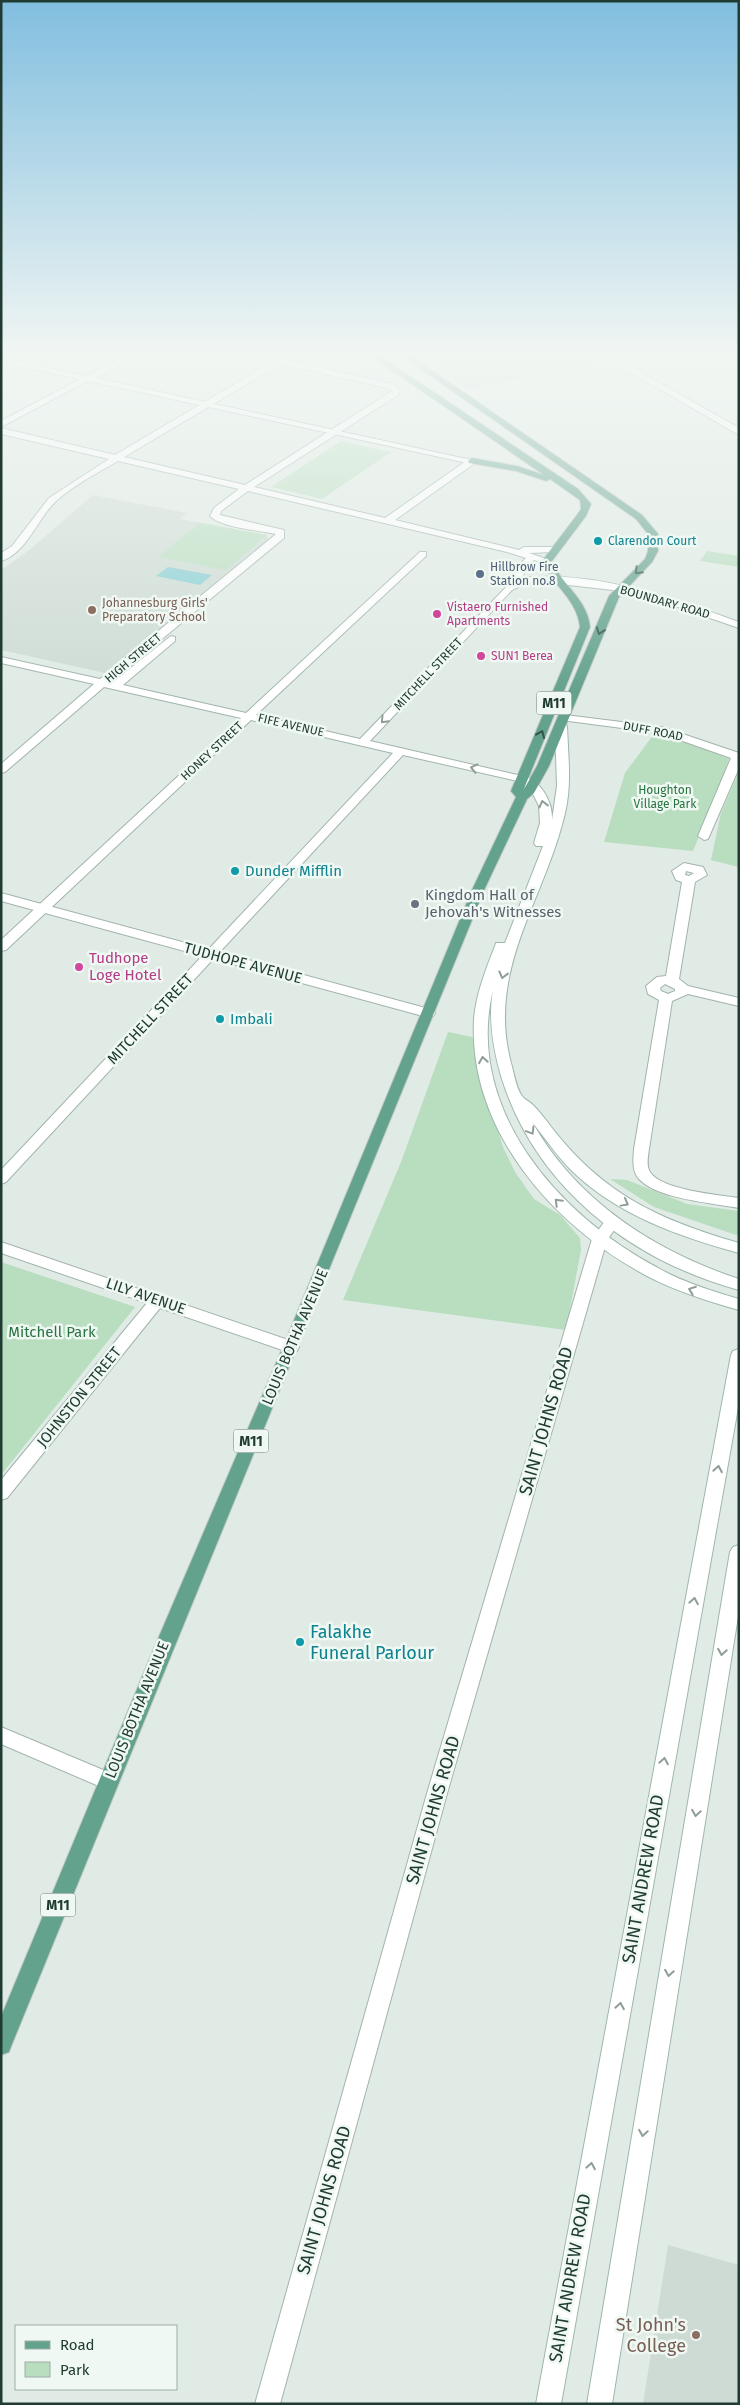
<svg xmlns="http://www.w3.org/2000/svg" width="740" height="2405" font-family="'Fira Sans',sans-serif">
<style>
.built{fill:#cedbd4}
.green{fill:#b8ddbf}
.water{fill:#86cdd2}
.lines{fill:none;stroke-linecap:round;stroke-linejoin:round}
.minor-casing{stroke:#a3b3ac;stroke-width:2}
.tertiary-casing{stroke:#a3b3ac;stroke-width:2}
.secondary-casing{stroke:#9eb7ac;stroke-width:2}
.primary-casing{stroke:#c1c8c6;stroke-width:2}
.minor{fill:#fff;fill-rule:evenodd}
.tertiary{fill:#fff;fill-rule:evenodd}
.secondary{fill:#fff;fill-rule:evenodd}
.primary{fill:#63a28d;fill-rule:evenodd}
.oneway{stroke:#315649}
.oneway2{stroke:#909e98}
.culture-dot{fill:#0f9aa8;stroke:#f0f8f3;stroke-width:2}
.service-dot{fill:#5c6f8a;stroke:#f0f8f3;stroke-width:2}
.education-dot{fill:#8d6e63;stroke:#f0f8f3;stroke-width:2}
.hotel-dot{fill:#d1479c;stroke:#f0f8f3;stroke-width:2}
.worship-dot{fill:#6b7280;stroke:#f0f8f3;stroke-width:2}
.labels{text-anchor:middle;stroke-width:5;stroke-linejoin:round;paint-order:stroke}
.far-culture-label{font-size:12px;fill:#0d838f;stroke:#f0f8f3;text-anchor:start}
.far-service-label{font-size:12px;fill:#4e5e75;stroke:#f0f8f3;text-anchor:start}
.far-street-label{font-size:12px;fill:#203c32;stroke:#f0f8f3}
.far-education-label{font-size:12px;fill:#785e54;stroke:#f0f8f3;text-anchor:start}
.far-hotel-label{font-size:12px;fill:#b23c85;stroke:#f0f8f3;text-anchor:start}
.far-park-label{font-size:12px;fill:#297440;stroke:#f0f8f3}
.shield{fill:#f0f8f3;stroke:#5e746c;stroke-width:1}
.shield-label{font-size:14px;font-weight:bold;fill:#203c32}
.culture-label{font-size:15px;fill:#0d838f;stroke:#f0f8f3;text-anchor:start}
.worship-label{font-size:15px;fill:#5b616d;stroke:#f0f8f3;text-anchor:start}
.hotel-label{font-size:15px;fill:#b23c85;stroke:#f0f8f3;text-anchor:start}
.street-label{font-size:15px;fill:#203c32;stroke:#f0f8f3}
.park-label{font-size:15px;fill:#297440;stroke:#f0f8f3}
.near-street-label{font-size:18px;fill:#203c32;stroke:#f0f8f3}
.near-culture-label{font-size:18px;fill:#0d838f;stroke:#f0f8f3;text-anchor:start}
.near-education-label{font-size:18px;fill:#785e54;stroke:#f0f8f3;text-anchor:end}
</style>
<rect width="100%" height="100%" fill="#e0ebe5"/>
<path class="built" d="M429,356H584L598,365L470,388L437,366L439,362Z
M93,495L187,513L180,519L267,535L268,540L105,673L1,650V570L28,551Z
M668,2245L739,2265V2404H643Z"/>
<path class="green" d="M341,441L391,452L322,499L271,487Z
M200,523L267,535L226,570L158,557Z
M707,551L739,556V567L700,561Z
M654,734L695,743L729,759L720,784L723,792L713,803L693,851L604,842L625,773Z
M739,772V867L711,860L721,813Z
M448,1032L477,1038L483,1082L503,1147L515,1172L534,1199L560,1215L580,1238L581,1250L566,1330L343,1300L401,1162Z
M610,1179L627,1180L687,1204L739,1211V1236L654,1207Z
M1,1262L135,1307L1,1475Z"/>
<path class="water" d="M168,567L212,575L200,585L156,576Z"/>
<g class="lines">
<g class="minor-casing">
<path id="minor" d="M253,356L278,358L283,357L286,360L393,384L400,390L398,395L254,487L385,518L469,459H475V463L395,520L519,550L524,547H556V551L553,552L529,553L552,561L547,564L534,560L526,568L522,578C594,570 672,598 739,622V628L669,604L621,591L543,582L524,584L512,590L370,741L526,777V781L522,782L403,755L6,1182L1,1184V1170L393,753L251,720L6,950L1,951V940L241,718L104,687L5,772L1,773V764L94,684L1,663V657L100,679L276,534C259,530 222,528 210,516L214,508L239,489L118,461C97,473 74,485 56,501C37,519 27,553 1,561V553L12,546L49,498L109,459L1,434V428L115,455L272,362ZM281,364L387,388L392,391L245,485L124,457ZM248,491L507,552L526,558L517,567L509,584L360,739L256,715L426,556V552H420L246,713L123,685L175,641V637L171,636L113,682H110L284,538V530L220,515L221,511Z
M602,356H612L739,428V435Z
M86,376L93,378L1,427V421Z
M565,715L662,727L739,753V768L708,839L704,840L698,836L731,758L660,733L561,720L560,718Z
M684,863L703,867L707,875L695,882L679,979L688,986L739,998V1006L688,994L672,1001L649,1149C648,1156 646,1166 650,1172C661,1190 719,1195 739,1198V1208C713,1203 657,1199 639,1179C632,1171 633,1160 634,1149L659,1000L648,994L646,986L657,977L666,976L682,882L676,880L672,871ZM686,871L694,873L689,876L685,875ZM665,984L675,989V991L668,994L661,991L660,988Z
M612,1217L617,1218L620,1222L607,1240L448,1790L280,2404H255L428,1790L592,1239L607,1218Z
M1,1242L297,1343L299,1347L297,1351L291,1353L160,1308L7,1498L1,1500V1480L147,1303L1,1253Z
M1,1727L115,1775L118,1781L115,1787L108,1790L101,1787L1,1744Z"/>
</g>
<g class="tertiary-casing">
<path id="tertiary" d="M127,356H137L96,378L476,461L472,464L1,362V358L87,376Z
M1,893L433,1010L435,1013L433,1016H423L1,901Z"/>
</g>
<g class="secondary-casing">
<path id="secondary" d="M561,723L567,726C568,755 572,784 565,813C545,900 486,969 511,1063C514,1073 516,1088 522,1096C524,1099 530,1102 533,1105C540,1112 546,1120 552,1128C604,1195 660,1220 739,1243V1253C678,1236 617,1215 571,1170C557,1156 545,1138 532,1122C577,1201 654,1251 739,1279V1290C630,1260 535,1187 501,1076C493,1048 488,1019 493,990C464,1109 559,1216 658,1268C683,1282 711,1291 739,1299V1310C707,1301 676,1291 647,1276C553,1226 468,1130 474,1019C476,994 486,969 495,946L496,943H505L543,846H536L534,843L540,823L539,806L533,794L516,779L522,776C541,780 553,802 552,820L557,786L555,726Z
M739,1349V1402L561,2404H536L731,1355L733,1351Z
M739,1545V1610L612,2404H587L730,1552L733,1547Z"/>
</g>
<g class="primary-casing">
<path id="primary" d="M371,356H380L578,489L591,504L586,516L552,561C562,586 587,598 590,627L523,791L537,766L609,596L645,559L648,551V534L636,519L402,356H411L642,515L658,534V551L652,562L619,597L549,766L534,793L527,799L485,888L12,2044L9,2052L1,2055V2017L155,1646L283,1347L473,888L516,797L511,791L580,627C577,599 553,586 542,561L577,515L581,509L580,500L550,479L546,481L516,471L469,463L468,461L472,458L517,466L544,475Z"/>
</g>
<use href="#minor" class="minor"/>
<use href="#tertiary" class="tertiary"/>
<use href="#secondary" class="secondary"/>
<use href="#primary" class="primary"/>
</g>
<defs><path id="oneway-chevron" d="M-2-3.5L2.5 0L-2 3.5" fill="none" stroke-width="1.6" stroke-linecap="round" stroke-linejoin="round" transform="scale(1.25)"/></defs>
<g class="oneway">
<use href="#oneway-chevron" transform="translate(638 571) rotate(135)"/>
<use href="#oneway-chevron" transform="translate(600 631) rotate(110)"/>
<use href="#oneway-chevron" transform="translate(541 734) rotate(-67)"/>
</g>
<g class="oneway2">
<use href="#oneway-chevron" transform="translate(384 720) rotate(133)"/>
<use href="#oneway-chevron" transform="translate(474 768) rotate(-167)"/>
<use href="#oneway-chevron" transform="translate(543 804) rotate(-104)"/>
<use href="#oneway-chevron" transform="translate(503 975) rotate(104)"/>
<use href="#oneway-chevron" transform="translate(483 1060) rotate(-99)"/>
<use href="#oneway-chevron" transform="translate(531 1131) rotate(59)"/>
<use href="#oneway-chevron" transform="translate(558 1202) rotate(-135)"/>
<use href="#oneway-chevron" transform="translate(625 1203) rotate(29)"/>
<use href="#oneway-chevron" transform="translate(692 1290) rotate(-159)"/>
<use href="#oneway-chevron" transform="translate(718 1469) rotate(-80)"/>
<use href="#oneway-chevron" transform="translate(694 1601) rotate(-80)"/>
<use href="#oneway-chevron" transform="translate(722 1652) rotate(99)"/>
<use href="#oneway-chevron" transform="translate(664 1761) rotate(-80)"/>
<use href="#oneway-chevron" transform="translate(696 1813) rotate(99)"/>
<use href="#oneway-chevron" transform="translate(669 1973) rotate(99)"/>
<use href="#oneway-chevron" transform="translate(620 2006) rotate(-80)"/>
<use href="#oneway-chevron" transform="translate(643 2133) rotate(99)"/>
<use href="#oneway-chevron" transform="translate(591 2166) rotate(-80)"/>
</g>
<linearGradient id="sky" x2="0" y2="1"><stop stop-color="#81bedf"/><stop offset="0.51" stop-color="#f1f6f3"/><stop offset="1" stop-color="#f1f6f3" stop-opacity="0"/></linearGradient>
<rect width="740" height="693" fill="url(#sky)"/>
<g class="culture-dot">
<circle cx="598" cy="541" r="5"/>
<circle cx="235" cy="871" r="5"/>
<circle cx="220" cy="1019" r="5"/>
<circle cx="300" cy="1642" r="5"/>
</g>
<circle class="service-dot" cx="480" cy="574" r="5"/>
<g class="education-dot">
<circle cx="92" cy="610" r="5"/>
<circle cx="696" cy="2335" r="5"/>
</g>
<g class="hotel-dot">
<circle cx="437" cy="614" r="5"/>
<circle cx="481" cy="656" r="5"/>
<circle cx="79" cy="967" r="5"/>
</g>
<circle class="worship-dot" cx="415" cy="904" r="5"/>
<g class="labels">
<g class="far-culture-label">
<text x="608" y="545">Clarendon Court</text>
</g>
<g class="far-service-label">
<text x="490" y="571">Hillbrow Fire<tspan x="490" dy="14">Station no.8</tspan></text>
</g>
<g class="far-street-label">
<text transform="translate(665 602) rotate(16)" y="4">BOUNDARY ROAD</text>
<text transform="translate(133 658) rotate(-40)" y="4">HIGH STREET</text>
<text transform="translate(428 674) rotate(-47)" y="4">MITCHELL STREET</text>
<text transform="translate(291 725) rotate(13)" y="4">FIFE AVENUE</text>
<text transform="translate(653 731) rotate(11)" y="4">DUFF ROAD</text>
<text transform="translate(212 751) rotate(-43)" y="4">HONEY STREET</text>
</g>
<g class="far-education-label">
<text x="102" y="607">Johannesburg Girls'<tspan x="102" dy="14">Preparatory School</tspan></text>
</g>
<g class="far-hotel-label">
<text x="447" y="611">Vistaero Furnished<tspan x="447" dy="14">Apartments</tspan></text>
<text x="491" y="660">SUN1 Berea</text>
</g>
<g class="far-park-label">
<text x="665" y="794">Houghton<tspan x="665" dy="14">Village Park</tspan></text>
</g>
<g class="shield">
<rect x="536.5" y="691.5" width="35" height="23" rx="4"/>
<rect x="233.5" y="1429.5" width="35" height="23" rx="4"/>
<rect x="40.5" y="1893.5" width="35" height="23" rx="4"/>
</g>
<g class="shield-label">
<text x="554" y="708">M11</text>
<text x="251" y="1446">M11</text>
<text x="58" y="1910">M11</text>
</g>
<g class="culture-label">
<text x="245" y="876">Dunder Mifflin</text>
<text x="230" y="1024">Imbali</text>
</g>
<g class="worship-label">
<text x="425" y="900">Kingdom Hall of<tspan x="425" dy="17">Jehovah's Witnesses</tspan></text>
</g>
<g class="hotel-label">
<text x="89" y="963">Tudhope<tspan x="89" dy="17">Loge Hotel</tspan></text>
</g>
<g class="street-label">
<text transform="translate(243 963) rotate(15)" y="5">TUDHOPE AVENUE</text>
<text transform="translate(150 1019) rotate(-47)" y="5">MITCHELL STREET</text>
<text transform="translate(146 1296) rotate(19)" y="5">LILY AVENUE</text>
<text transform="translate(295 1337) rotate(-67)" y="5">LOUIS BOTHA AVENUE</text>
<text transform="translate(79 1397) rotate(-51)" y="5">JOHNSTON STREET</text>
<text transform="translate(137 1710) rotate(-68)" y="5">LOUIS BOTHA AVENUE</text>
</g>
<g class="park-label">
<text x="52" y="1337">Mitchell Park</text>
</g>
<g class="near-street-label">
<text transform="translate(546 1421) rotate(-74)" y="6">SAINT JOHNS ROAD</text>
<text transform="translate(433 1810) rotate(-74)" y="6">SAINT JOHNS ROAD</text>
<text transform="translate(643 1879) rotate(-80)" y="6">SAINT ANDREW ROAD</text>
<text transform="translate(324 2200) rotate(-74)" y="6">SAINT JOHNS ROAD</text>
<text transform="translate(570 2278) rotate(-80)" y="6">SAINT ANDREW ROAD</text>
</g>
<g class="near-culture-label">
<text x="310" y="1638">Falakhe<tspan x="310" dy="21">Funeral Parlour</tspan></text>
</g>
<g class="near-education-label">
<text x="686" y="2331">St John's<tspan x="686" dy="21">College</tspan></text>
</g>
</g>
<rect width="740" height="2405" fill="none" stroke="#203c32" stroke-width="5"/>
<rect x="15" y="2325" width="162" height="65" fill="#f0f8f3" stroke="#9dada6"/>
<rect x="25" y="2341" width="25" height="8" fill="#63a28d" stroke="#9dada6"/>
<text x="60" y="2350" font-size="15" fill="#203c32">Road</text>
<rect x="25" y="2362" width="25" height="15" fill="#b8ddbf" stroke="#9dada6"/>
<text x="60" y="2375" font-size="15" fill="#203c32">Park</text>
</svg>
